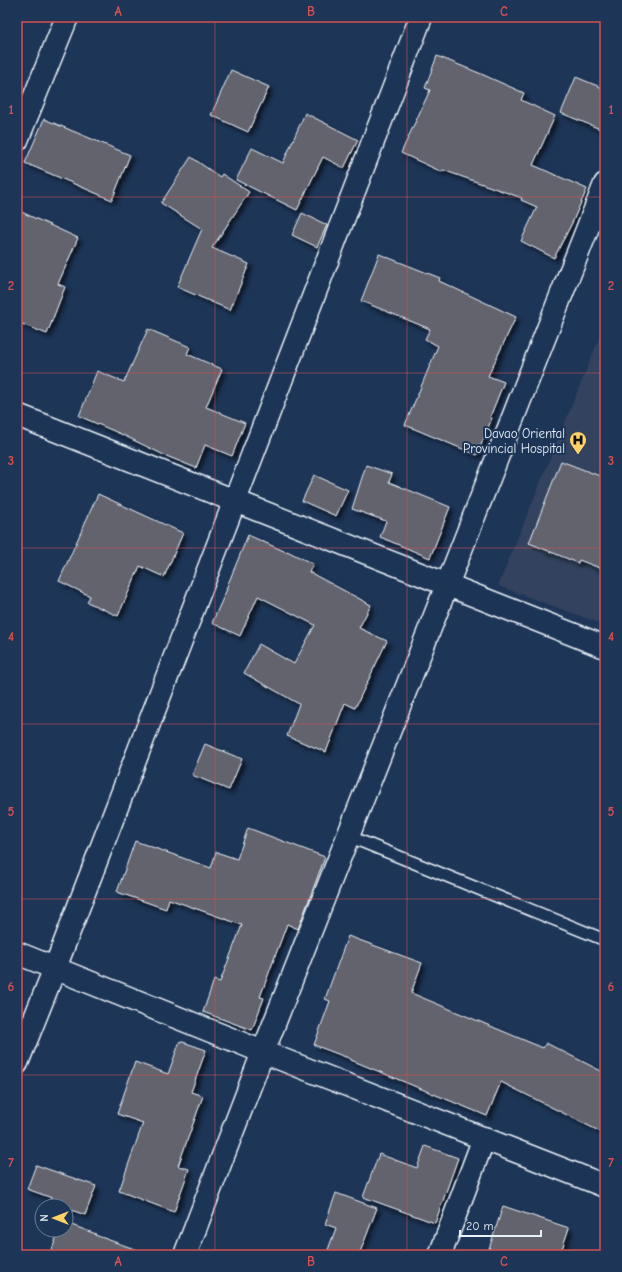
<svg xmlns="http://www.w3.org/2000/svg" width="622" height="1272" font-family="'Comic Neue',sans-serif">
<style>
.built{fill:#32435e}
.building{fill:#64636e;stroke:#e8f1f8;filter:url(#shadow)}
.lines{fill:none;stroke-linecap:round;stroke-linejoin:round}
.lane-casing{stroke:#e8f1f8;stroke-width:14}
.street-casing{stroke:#e8f1f8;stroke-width:25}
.lane{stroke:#1d3557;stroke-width:11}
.street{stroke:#1d3557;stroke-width:22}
.grid{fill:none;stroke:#da5052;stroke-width:1;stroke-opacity:0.55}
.labels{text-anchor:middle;stroke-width:4;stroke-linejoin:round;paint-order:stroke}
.poi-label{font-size:13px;fill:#e8f1f8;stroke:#1d3557;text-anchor:end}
.neatline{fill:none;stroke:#da5052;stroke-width:1.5}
.grid-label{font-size:13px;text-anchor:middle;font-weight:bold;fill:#da5052}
</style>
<defs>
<filter id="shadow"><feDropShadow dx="3.5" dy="3.5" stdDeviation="2" flood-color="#0009"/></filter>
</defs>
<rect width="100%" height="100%" fill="#1d3557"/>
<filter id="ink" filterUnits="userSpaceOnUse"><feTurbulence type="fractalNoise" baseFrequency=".025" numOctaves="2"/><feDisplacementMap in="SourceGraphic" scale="8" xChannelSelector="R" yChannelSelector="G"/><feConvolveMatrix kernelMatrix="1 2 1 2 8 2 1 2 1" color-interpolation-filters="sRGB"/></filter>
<g filter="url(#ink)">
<path class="built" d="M605,324V625L498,586Z"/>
<path class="building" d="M437,56L479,73L524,93L521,100L555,116L533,165L587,189L572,223L554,258L521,241L537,207L521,200L522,198L443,170L442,172L401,153L430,90L425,88Z
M231,70L269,87L248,132L211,115Z
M576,77L605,89V131L561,113Z
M305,113L358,140L344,168L323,157L297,210L236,180L252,148L283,163Z
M44,119L130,155L112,200L25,163Z
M191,157L220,177L222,174L249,192L212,248L249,264L230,310L177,287L202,229L161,203Z
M17,210L78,238L58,284L65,287L47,334L17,322Z
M302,213L327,225L317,247L292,235Z
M379,254L440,278L439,281L516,317L488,376L504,382L490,417L492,418L477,455L405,425L438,346L425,339L430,329L361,301Z
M148,329L190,347L187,354L222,369L206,407L245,423L232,456L205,445L196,468L164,455L123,435L79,416L97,371L124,382Z
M561,461L605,478V570L579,560L578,563L529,543Z
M366,465L392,474L389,482L450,507L430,558L380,537L386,521L352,509Z
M314,475L348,490L336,516L302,501Z
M98,494L183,533L164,577L140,566L118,616L87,602L90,596L59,581Z
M248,535L286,552L287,551L313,564L309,572L371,605L359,628L387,641L355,708L345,703L326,752L287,736L299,704L244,673L259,644L294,664L315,625L258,596L240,636L212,623L227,589H226Z
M205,744L242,759L229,790L192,775Z
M248,828L325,857L298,929L287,924L260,997L264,998L252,1030L203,1012L214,980L220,982L242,925L169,899L166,909L117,892L135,841L211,868L216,852L237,859Z
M348,936L422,963L411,993L543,1048L546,1043L605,1073V1134L501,1082L487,1116L351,1060V1059L314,1045L330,1001L325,999Z
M180,1041L206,1050L191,1092L203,1096L178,1166L189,1169L174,1212L119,1191L143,1123L117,1114L135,1062L168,1074Z
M425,1146L458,1158L435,1223L363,1197L379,1154L417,1168Z
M36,1165L96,1186L85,1215L66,1208V1206H60L50,1203L52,1198L27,1189Z
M336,1193L377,1208L359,1255H326L336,1228L325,1224Z
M503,1206L569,1228L560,1255H487Z
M66,1223L96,1234L95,1235L143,1252L142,1255H50L59,1230H66Z"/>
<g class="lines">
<g class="lane-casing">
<path id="lane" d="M348,836L605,940"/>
</g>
<g class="street-casing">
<path id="street" d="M17,140L67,17
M17,415L605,647
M17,953L263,1052L605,1186
M17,1063L55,968L421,17
M185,1255L263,1052L605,184
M440,1255L484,1138"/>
</g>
<use href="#lane" class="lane"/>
<use href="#street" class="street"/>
</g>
</g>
<path class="grid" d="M215,17V1255M407,17V1255M17,197H605M17,373H605M17,548H605M17,724H605M17,899H605M17,1075H605"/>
<defs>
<g id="hospital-pin" transform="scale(0.9)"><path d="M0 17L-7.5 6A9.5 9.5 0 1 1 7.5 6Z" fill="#ffd166" stroke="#1d3557"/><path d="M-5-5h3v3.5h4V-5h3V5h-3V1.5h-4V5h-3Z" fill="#111"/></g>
</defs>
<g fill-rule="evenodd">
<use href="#hospital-pin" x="578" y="440"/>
</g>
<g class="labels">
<g class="poi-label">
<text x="565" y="438">Davao Oriental<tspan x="565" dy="15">Provincial Hospital</tspan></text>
</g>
</g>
<rect width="622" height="1272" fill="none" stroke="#1d3557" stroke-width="44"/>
<g transform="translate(54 1218) rotate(270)"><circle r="19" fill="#1d3557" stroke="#6e8097"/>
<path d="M0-3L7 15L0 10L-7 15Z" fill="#ffd166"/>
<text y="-6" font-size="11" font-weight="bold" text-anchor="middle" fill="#e8f1f8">N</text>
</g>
<path d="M460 1230v6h81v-6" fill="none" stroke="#e8f1f8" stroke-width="2"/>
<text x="466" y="1230" font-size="12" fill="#e8f1f8" stroke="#1d3557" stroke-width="3" paint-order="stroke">20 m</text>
<rect x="22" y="22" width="578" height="1228" class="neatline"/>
<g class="grid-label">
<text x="118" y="16">A</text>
<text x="311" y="16">B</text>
<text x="504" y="16">C</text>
<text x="11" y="114">1</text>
<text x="611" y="114">1</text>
<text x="11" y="290">2</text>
<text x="611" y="290">2</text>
<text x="11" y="465">3</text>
<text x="611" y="465">3</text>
<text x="11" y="641">4</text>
<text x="611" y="641">4</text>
<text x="11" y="816">5</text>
<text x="611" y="816">5</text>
<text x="11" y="991">6</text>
<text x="611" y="991">6</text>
<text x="11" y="1167">7</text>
<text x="611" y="1167">7</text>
<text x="118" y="1266">A</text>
<text x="311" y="1266">B</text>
<text x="504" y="1266">C</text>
</g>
</svg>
